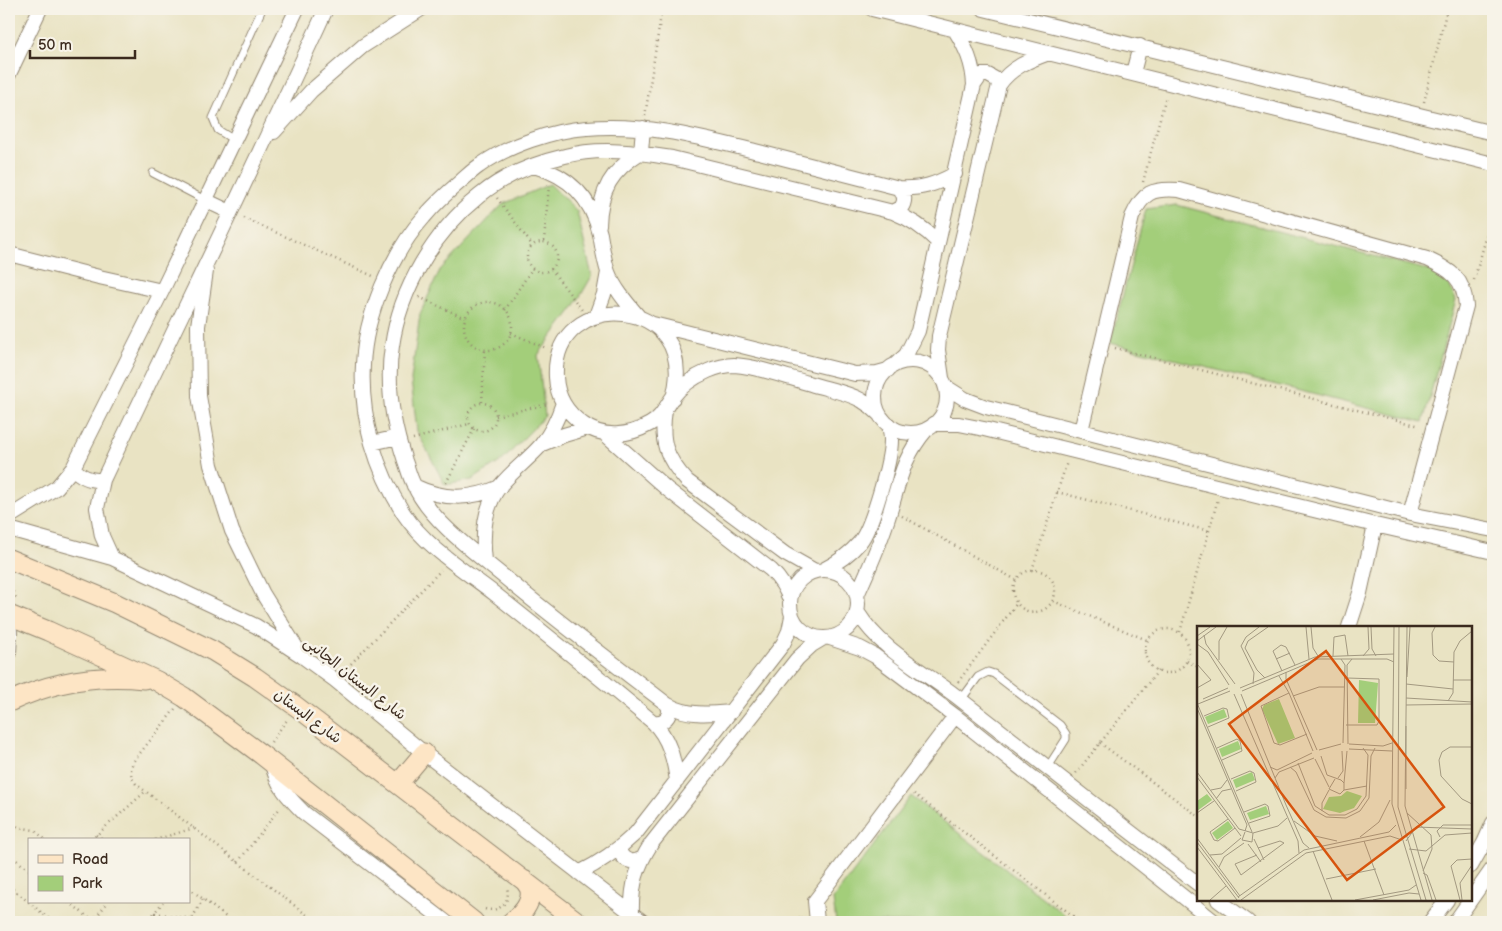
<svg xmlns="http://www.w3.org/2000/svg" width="1502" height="931" font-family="'Balsamiq Sans','Playpen Sans Arabic',sans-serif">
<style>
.green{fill:#a3ce7a;stroke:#6f7c4c}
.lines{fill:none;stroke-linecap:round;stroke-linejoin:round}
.lane-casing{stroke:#928670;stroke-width:9}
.street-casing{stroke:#928670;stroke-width:16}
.secondary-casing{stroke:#928670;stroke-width:21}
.path{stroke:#928670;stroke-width:2.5;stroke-dasharray:1 4;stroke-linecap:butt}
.lane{stroke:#fff;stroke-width:7}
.street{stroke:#fff;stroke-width:14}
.secondary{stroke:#fde5c5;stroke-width:19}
.labels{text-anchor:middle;stroke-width:5;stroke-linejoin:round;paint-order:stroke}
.street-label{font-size:15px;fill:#3b2a1e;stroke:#f7f3e8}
.inset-road{fill:none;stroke:#a39981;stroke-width:1}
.view{fill:#d7540e;fill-opacity:0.15;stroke:#d7540e;stroke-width:2.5}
.inset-edge{fill:none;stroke:#3b2a1e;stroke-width:2.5}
</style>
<rect width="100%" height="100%" fill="#f7f3e8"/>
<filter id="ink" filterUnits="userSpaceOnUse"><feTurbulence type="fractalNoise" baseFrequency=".02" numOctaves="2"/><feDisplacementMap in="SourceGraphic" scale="10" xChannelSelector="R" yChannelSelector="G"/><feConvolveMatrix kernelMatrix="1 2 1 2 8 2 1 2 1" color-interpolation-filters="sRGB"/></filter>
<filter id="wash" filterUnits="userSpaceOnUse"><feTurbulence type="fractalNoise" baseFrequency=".0096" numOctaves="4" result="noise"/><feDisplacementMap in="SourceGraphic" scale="20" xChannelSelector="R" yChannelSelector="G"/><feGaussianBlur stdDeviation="1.12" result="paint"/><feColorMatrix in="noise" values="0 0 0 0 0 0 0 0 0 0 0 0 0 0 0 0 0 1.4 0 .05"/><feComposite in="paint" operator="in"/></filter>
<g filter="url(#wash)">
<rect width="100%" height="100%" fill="#e9e3c3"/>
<path class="green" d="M550,184L577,211L592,276L574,307L538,355L545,416L503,460L472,480L445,485L417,431L411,380L420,314L440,270L503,204Z
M1177,205L1435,272L1448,282L1456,300L1423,422L1110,343L1146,209Z
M911,796L1074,922H836L833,899Z"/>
</g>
<g filter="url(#ink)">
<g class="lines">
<g class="lane-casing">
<path id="lane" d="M234,140L218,130L213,118L262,9
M153,173L205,200
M9,267L13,255
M961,700L978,677L988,672L994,674L1060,725L1066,734V739L1048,767"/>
</g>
<g class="street-casing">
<path id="street" d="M872,9L1493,164
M984,9L1493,133
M1133,73L1140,46
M9,74L40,9
M974,85L981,75H988L997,80L999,85
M274,132L311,91L363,46L421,9
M534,166C569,176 591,197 600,234C602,246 604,260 608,272C614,288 627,303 638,316
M205,200L230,212
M893,212L901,208C906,201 905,194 899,188
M599,225C600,190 611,171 641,152L643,128
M9,254L99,277L162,291
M206,271L198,326L199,396L211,465L232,531L263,594L299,652
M596,316L604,294L608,272
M653,324L855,374L877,373L888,370
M875 397a36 36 0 1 1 72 0a36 36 0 1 1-72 0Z
M896,364L906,355L918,331L974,85C973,63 966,48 955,30
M942,378L938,350L939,336L999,85C1011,67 1030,60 1049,53
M946,387L965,399L986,407L1410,514L1493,530
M673,398C702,293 551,286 556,377C557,397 567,413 583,424C603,439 629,436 650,424C661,418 665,408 672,398C681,386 694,377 708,371C715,368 726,365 734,365C760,367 786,377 811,384C827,389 846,392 861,400C868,404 874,409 879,414
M665,410C660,442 666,458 687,481L785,554L815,571
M934,424H959L984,429L1375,525L1493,552
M1081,431L1132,217C1143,192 1152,188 1179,190L1427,259C1451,270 1464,278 1466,306L1410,514
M605,434L667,489L771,570C780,579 786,588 790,600
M372,443L398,437
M542,444L564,435L588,428
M73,468C81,477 90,481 103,480
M414,486C443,500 470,500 500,487
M9,517L57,487L73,468L162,291L297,9
M9,529L112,558L256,626L302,656L335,680L424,753L643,922
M112,558L102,536L97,508L103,480C177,323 254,167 326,9
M485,561C482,536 484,507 500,486C512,471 529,459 541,445C551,433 558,418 563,403
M790 604a34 34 0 1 1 68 0a34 34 0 1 1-68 0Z
M823,570C837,563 849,555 860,542C872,527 891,461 891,440C891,435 890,430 889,425
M857,595C868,571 878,548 886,524C899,487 900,460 927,429
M858,613C881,650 922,670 956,696C1036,759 1117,822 1198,884
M9,618L10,634L9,653
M1349,627L1360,593L1375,525
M830,638L860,648L875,656L955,716L1215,922
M731,712C708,714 688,716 668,705C614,664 560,623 508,580C478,555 430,521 414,485C410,478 408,469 405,461C393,425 386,384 392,346C400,289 434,232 479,196C503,176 535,163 565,156C600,147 637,152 672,158L893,212C911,219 924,228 938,242
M653,722C664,724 672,716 668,705
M272,763C276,785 289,798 304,813L446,922
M677,781C674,759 669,738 653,722C601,679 548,636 495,594C464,570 426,547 404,514C376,470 360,418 363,365C365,316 391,254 424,217C435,204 448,192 461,181C467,176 473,170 479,166C507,146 553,130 587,128C648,123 701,138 759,152C805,164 852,176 899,188C922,189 934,185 955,174
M619,849C622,860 631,864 641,859
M1471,866L1484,843L1493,823
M579,873C601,862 618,850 636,833L783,644L789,631L792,616
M1218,900L1248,922
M632,913C631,886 637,866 651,844L797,659L812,645L822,639
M817,922L815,901L955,716
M1430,922L1447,900
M1455,922L1493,868"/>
</g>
<g class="secondary-casing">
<path id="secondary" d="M9,559L115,603L213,651L255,677L297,707L578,922
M9,615L48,631L157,681L184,697L262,755L474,922
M9,702C51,682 98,674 144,679
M398,784L424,753
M511,922C521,916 532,903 530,891C530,888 526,883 524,880"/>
</g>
<path class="path" d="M1424,102L1447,9
M645,116L662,9
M1143,182L1166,96
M497,198L532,245
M244,218L373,276
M544,241L549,185
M527 257a15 15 0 1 1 30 0a15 15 0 1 1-30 0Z
M551,269L582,310
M1474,280L1493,214
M419,297L465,318
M464 326a24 24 0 1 1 48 0a24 24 0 1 1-48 0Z
M505,310L532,269
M511,333L546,348
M1115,348L1420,426
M482,402L485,350
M468 417a14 14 0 1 1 28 0a14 14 0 1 1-28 0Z
M496,416L548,404
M413,439L469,424
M446,483L474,429
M1057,492L1209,531
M902,516L1016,580
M1032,570L1067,462
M1013 591a21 21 0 1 1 42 0a21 21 0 1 1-42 0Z
M9,583L17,600
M1053,601L1147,640
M1145 651a22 22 0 1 1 44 0a22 22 0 1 1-44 0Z
M1180,632L1218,499
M1187,661L1198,667
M344,671L441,570
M958,682L1017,603
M175,709L133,762C130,771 130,776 136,784L316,922
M271,742L287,720
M1100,743L1198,816
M1076,773L1158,671
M914,794L1081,922
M9,820L18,827L34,830L46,840
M96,835L105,840
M91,840L146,791
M155,840L194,828
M9,854L29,870
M238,862L280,808
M9,886L53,922
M189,888L231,921
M69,902L93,921
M485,909C499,913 511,902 507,888
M155,913L191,919
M93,921L108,902
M147,922L163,902
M163,922V914
M190,922L203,899
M297,922L303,914
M797,922L803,915"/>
<use href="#lane" class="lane"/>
<use href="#street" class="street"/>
<use href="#secondary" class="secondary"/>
</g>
</g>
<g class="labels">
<g class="street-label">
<text transform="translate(355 678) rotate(38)" y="5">شارع البستان الجانبى</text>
<text transform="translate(308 716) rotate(37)" y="5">شارع البستان</text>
</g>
</g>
<g transform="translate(1197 626)">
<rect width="275" height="275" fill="#e9e3c3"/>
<path d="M162,54L181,57L178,97H161ZM82,73L98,112L81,118L65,83L67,79ZM27,83L30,91L11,98L8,91ZM41,115L44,123L25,131L22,123ZM55,146L58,154L39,162L36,154ZM150,165L165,170L157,182L143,187L126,183L132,171L144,170ZM10,168L15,174L0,185V175ZM69,180L72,188L53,194L50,187ZM31,195L36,202L20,214L15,207Z" fill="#a3ce7a"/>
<path class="inset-road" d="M109,1L112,33M114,1L116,22L121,30M174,1L175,23L179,30M197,1L195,178L224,274M202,1L201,181L229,274M210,1L208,180L235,274M238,1L235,7L236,29L242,35L257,36M7,9L9,18L38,58M0,10L13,1M0,15L19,1M0,18L11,26L32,59M136,30L137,11L148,9L151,30M166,30L172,23L171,1M79,33L93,27M144,33L148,39L146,117M22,34V15L30,1M0,38L14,54L0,62M85,45L76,25L84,19L89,21L98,39M89,46V53L120,124M82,50L92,67L116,125M210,51L213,1M68,52L60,44L48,22L51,15L71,1M256,54H275M56,58L57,47L44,20L49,11L62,1M209,58L256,63M43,62L118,31L197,28M45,65L121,33H190L197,36M92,67L64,80L77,117L83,119L110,108M37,68L101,215L102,227M44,68L89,179L106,217L112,222M96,70L122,61H148M209,72L275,76M6,73L31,62M251,75L256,67L257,26L263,15L275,5M0,77L55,206M1,78L33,65M209,79L275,78M0,82L50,199L48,205M7,90L26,82L30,83L32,92L11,101M149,99H180L182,95V53L150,52M209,100V163M151,118L150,39L155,33M152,118L186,120L195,117M275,121H253L245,126L242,134L244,150L265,173L275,178M20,122L40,113L43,115L45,125L25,134M152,123L195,125M122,124L144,118M124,130L130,149L144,154L147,157V164L143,168L132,163L138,153M118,133L132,161M101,137L118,180L132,189H148L160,183L169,170L171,129L166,122M73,141L80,144L115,127M93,141L99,146L117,184L129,191L149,192L163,185L172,172L174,130L178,122M0,146L42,203L56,207L55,216L45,214L48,206M0,151L44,210M78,152L82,146L117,132M141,152L146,145L145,125M34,153L53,145L57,147L59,156L39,165M147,157L150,125M14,164L24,162L30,154M147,164L170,160M19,173L25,165L34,163M125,185V177L132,164M47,186L68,178L71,180L73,190L52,197M0,187L17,175M210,187L234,209L235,223L226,245M31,193L13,206L17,214L21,215L38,202M97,195L118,210L140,215M56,207L81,200L90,192M163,211L182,196L193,174M243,211L240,205L246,199H275M0,212L43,270M57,213L67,234M167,215L187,269M209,215L219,201L275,203M0,216L42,272M51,218L64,236M0,221L40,274M212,223L229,225L248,209L275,207M116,225L135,274M13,229L25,228L44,212M60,229L38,238L44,249L87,217L83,215L61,222M22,241L27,231L47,217M226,247L230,249L239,274M129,253L179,243M41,271L107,224L192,206L199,199M13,274L29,260M44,274L109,227L193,210L205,214M158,274L212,264L219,259M176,274L212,267L222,268M263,274L254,240L260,234L275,233M265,274L263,257L275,239"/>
<path class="view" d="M129,25L247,181L150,254L32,98Z"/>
<rect width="275" height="275" class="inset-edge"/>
</g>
<rect width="1502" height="931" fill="none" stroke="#f7f3e8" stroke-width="30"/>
<rect x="28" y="838" width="162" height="65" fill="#f7f3e8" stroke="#aca397"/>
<rect x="38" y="855" width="25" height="8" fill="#fde5c5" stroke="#aca397"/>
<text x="72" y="864" font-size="15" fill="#3b2a1e">Road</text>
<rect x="38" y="876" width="25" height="15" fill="#a3ce7a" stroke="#aca397"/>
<text x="72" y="888" font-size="15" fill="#3b2a1e">Park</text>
<path d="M30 50v8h105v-8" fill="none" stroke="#3b2a1e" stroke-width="2.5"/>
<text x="38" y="50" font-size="15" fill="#3b2a1e" stroke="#f7f3e8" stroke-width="4" paint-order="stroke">50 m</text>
</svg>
